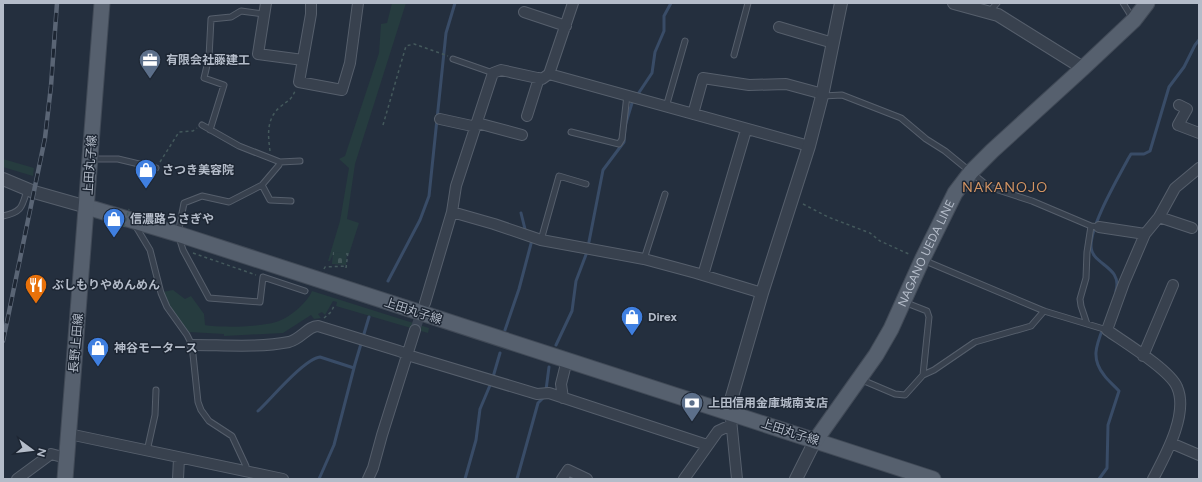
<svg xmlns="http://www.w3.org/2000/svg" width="1202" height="482" font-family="Figtree,'Noto Sans JP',sans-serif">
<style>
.green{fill:#263c3f}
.cemetery{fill:url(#cemetery-stones)}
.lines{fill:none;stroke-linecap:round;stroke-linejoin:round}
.stream{stroke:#394c67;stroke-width:3}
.minor-tunnel{stroke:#3a4453;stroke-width:10;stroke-dasharray:10 5;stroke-linecap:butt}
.service-casing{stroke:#565f6c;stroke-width:7}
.minor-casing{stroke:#565f6c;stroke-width:12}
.tertiary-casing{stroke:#565f6c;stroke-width:14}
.primary-casing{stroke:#414a57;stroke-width:17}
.path{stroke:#44595c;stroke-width:1.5;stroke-dasharray:3 3;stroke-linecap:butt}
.service{stroke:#38414e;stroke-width:5}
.minor{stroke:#38414e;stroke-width:10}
.tertiary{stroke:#38414e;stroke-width:12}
.primary{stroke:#56606e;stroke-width:15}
.rail-casing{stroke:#5a6575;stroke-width:4.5}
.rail{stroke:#1d2633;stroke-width:3;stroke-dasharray:9;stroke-linecap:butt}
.path-bridge{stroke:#44595c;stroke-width:1.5;stroke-dasharray:3 3;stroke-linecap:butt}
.labels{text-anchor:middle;stroke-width:3;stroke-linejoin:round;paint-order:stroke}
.poi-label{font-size:12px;font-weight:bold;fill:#b4bcc9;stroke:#1d2633;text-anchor:start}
.street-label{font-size:12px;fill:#b4bcc9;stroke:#1d2633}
.quarter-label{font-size:14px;letter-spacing:1px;fill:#d59563;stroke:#1d2633}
</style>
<defs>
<pattern id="cemetery-stones" width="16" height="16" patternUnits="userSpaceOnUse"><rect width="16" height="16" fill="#263c3f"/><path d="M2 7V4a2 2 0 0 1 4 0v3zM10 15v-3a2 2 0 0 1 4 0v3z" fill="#435659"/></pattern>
</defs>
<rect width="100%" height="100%" fill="#242f3e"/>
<path class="green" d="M392,3H406L355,164L347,219L359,223L349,254L334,252L330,261H328L340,221L349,168L339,159L345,156L379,53L381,24L387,23Z
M3,159L34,168L33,176L3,167Z
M173,290L185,299L191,296L204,314L205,325C221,328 264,327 279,321C290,317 308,302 312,291L429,328L428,333L336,306L337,302L333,301L325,315L322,312L318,314L321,318L314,319L311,315L283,333L224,336V334L189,332L174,314L163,292Z"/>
<path class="cemetery" d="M333,252L347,253L346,265L332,264Z"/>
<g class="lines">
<path class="stream" d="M521,213L526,233
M388,281L420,220L429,196L446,33L455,3
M1116,291C1123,266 1091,265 1091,246C1091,224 1117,180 1128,159L1131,154H1144L1150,151L1169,87L1184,67L1195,45L1199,40
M505,330L519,289L532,240
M556,345L572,311L576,281L587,252L603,170L624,142L625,126L632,103L652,73L655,52L664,31V16L671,3
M493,377L500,353
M546,390L549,367
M258,411C271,399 304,359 320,357L354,368
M319,479L334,445L355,364L369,317
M465,479L476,440L480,409L491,383
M517,479L538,403L545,396
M1099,479L1107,468L1108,425L1119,391C1114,385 1108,381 1104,375C1091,359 1096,346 1103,328"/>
<path class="minor-tunnel" d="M415,330L423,307"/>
<g class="service-casing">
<path id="service" d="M1123,3L1133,19
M990,11L997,3
M734,55L748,3
M453,59L493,73
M823,96L842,95L901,118L926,139L945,151L989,187L1032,201L1091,226L1099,227
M666,107L685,41
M202,125L239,146L280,162L300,161
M210,130L224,85L204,78L209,57L211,19L231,17L241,11L264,14
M571,132L619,144L622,139L627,95
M92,159H118L156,168
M280,162L279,165L262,185L229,202L202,196L184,203L178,234L183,250L209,298L260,302L263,277L305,291
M262,185L270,200L291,201
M3,216C22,212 22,207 27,190
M135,225L150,250L161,293L167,307L187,335L192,345L198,402L201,410L209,421L232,436L246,466V471
M541,240L559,176L586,184
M644,259L665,194
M923,260L1044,311L1107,330
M904,302L927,311L929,317L923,375
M1087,324L1081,306L1080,299L1086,278L1087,252L1091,226
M862,380L895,394L905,395L923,375L934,370L975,342L1031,326L1044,311
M147,451L155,415L156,390"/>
</g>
<g class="minor-casing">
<path id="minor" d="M266,3L258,54L303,60
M311,3V14L299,82L342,90L350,63L358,3
M524,12L566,26
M779,27L833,43
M549,74L809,146
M1179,105L1187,109L1178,125L1199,133
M693,114L703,78L749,85L786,84L823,94
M527,116L539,78
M440,119L472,126L481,124L522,135
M452,212L494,224L541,240L644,259L696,273L762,293
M1159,217L1192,228
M1099,227L1145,234
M703,275L746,130
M425,303L452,212L456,186L493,73L501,70L542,79L549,74L573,3
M192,345C224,345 258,348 289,342C301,339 308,326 318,326L399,351L414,357L537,394L549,393L707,445
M1143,356L1173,285
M563,398L561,384L567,360
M731,419L737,479
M69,434L283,479
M1171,443L1199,455
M17,479L51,454L66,458
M178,479L179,458
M368,479L373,468L382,435L415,330
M562,479L568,470L587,479
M684,479L718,431L731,425
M1153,479C1165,456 1189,414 1177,387C1170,370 1124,342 1107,330L1124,283L1145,234L1159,217L1175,188L1199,168"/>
</g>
<g class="tertiary-casing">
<path id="tertiary" d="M954,3L998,15L1083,68
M3,179L34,192L87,207
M731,413V400L762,293L809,146L822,96L841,3
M796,479L815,441"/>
</g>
<g class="primary-casing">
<g id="primary">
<path d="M87,207L178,234L933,479"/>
<path id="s1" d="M815,441L876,355L891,329L922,260L955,193L971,172L992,151L1083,68L1134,20L1147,3"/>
<path d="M65,479L102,3"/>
</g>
</g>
<path class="path" d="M383,125L406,46L414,44L448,56
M270,151C268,135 266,119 280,107C288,100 290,102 295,91
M160,162L179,132L193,131L197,128
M803,204L828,217L870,233L880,241L911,255
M193,253L256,275
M346,268L348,252
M324,269L325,267L347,266
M324,318L331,312L334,306"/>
<use href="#service" class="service"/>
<use href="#minor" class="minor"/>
<use href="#tertiary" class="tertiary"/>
<use href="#primary" class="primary"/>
<g class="rail-casing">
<path id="rail" d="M3,341L45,138L51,86L57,3"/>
</g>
<use href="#rail" class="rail"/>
<path class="path-bridge" d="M124,227L129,209"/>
</g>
<defs>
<g id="office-pin" transform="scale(1.15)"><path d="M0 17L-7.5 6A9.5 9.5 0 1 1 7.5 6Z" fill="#5c6f8a" stroke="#1d2633"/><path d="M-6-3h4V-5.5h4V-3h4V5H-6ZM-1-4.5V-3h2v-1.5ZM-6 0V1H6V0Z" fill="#fff"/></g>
<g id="shop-pin" transform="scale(1.15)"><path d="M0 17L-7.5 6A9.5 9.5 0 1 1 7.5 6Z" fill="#3f7fe0" stroke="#1d2633"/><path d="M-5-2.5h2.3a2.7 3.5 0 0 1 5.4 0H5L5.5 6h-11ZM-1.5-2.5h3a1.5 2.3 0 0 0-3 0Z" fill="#fff"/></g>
<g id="restaurant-pin" transform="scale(1.15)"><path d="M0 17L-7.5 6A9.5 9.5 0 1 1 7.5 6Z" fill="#e8710a" stroke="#1d2633"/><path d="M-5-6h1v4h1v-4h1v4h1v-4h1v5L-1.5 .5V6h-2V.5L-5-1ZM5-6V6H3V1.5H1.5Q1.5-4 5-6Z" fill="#fff"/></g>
<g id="bank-pin" transform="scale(1.15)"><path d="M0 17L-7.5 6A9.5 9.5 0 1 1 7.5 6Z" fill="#5c6f8a" stroke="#1d2633"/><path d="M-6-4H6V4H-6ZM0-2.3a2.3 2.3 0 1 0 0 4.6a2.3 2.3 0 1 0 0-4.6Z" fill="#fff"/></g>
</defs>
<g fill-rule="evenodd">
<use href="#office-pin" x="150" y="60"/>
<use href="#shop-pin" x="146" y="170"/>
<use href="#shop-pin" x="114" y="219"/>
<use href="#restaurant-pin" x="36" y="285"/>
<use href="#shop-pin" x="632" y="317"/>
<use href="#shop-pin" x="98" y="348"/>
<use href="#bank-pin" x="692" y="403"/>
</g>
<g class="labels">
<g class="poi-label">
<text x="166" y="64">有限会社藤建工</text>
<text x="162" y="174">さつき美容院</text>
<text x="130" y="223">信濃路うさぎや</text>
<text x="52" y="289">ぶしもりやめんめん</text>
<text x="648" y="321">Direx</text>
<text x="114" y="352">神谷モータース</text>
<text x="708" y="407">上田信用金庫城南支店</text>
</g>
<g class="street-label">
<text transform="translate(90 165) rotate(-86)" y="4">上田丸子線</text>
<text dy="4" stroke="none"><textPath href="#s1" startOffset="219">NAGANO UEDA LINE</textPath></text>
<text transform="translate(413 311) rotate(18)" y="4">上田丸子線</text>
<text transform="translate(76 343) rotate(-85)" y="4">長野上田線</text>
<text transform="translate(790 432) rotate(18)" y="4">上田丸子線</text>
</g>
<g class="quarter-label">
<text x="1005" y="192">NAKANOJO</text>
</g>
</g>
<rect width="1202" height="482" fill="none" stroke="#b4bcc9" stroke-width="8"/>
<g transform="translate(32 450) rotate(105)" stroke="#1d2633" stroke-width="3" paint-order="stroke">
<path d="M0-3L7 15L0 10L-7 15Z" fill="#b4bcc9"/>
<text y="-6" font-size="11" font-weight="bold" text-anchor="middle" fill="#b4bcc9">N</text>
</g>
</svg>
